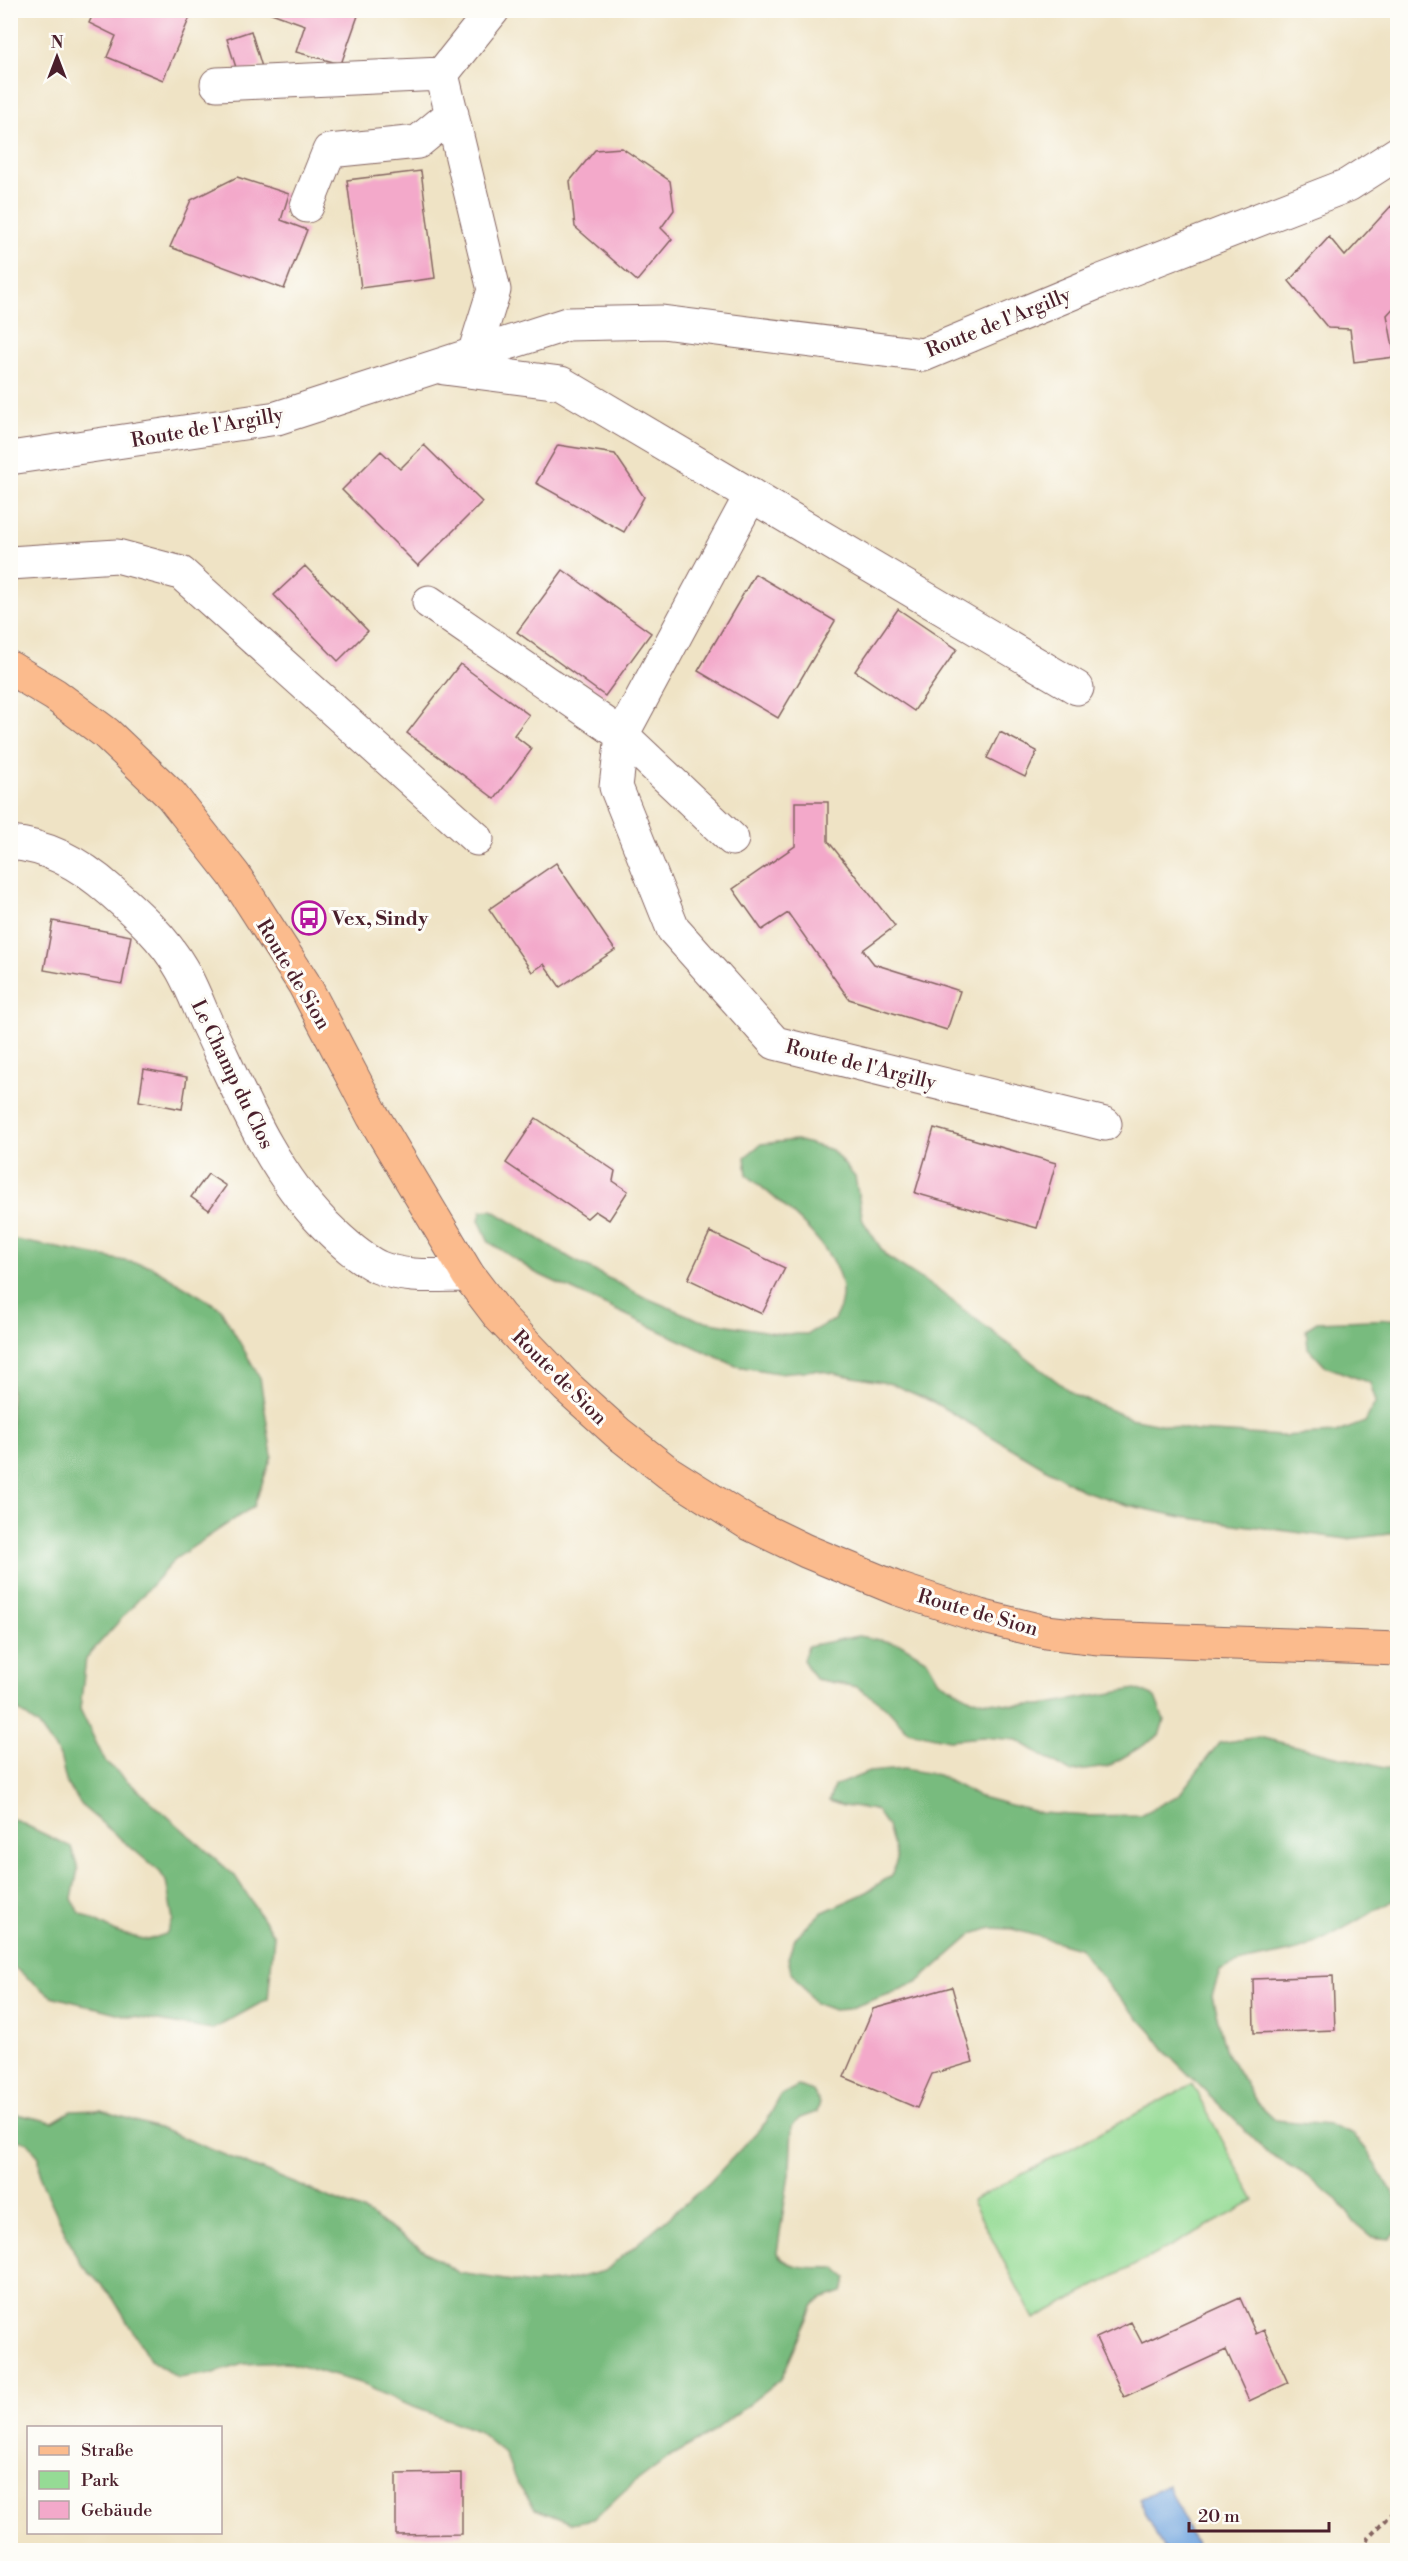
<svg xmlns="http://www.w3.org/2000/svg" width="1408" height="2561" font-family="'Libre Bodoni',serif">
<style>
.green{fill:#95db95;stroke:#707d60;stroke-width:1.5}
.forest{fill:#78bb7e;stroke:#616d54;stroke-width:1.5}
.water{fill:#74a7e0;stroke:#5f6386;stroke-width:1.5}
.building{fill:#f3a9ca}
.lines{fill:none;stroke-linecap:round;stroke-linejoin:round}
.minor-casing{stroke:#846461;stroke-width:35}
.major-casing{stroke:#846461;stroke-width:35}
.path{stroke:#846461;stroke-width:4;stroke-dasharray:4.5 4.5;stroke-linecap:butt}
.minor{stroke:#fff;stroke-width:33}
.major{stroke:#fbbb8d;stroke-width:33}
.labels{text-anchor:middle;stroke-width:6;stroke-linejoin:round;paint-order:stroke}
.street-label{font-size:20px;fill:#4a1f2b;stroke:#fdfcf7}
.poi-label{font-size:20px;font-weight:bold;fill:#4a1f2b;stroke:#fdfcf7;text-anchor:start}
</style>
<rect width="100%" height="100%" fill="#fdfcf7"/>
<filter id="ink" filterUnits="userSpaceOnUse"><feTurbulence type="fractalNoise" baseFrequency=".0167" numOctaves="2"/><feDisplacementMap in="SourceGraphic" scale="12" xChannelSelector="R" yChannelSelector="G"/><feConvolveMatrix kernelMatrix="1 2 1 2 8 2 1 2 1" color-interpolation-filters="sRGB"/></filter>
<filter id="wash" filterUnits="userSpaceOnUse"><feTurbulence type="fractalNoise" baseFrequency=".008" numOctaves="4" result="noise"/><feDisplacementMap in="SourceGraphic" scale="24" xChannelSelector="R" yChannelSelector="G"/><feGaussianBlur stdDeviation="1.35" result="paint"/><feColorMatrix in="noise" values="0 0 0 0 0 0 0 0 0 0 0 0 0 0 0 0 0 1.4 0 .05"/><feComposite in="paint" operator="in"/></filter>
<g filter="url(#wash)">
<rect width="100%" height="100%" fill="#efe3c5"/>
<path class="green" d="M1192,2084L1255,2201L1034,2319L972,2201Z"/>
<path class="forest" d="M796,1140L832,1150L855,1177L863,1221L886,1256L934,1287L1076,1396L1130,1418L1196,1431L1281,1436L1336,1433L1365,1422L1376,1401L1370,1383L1325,1366L1308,1348L1306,1329L1317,1322L1397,1319V1533L1347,1539L1182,1517L1127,1505L1082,1490L935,1403L892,1384L816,1370L778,1373L736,1366L536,1273L489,1242L479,1220L481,1211L492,1210L572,1259L644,1297L699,1320L781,1334H807L834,1320C836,1315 840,1309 841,1303C852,1255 779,1202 747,1175L745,1157L761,1144Z
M11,1239L151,1266L220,1308L260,1378L272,1456L254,1506L175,1559L86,1658L80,1709L105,1761L235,1876L274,1936L268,1999L212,2030L128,2016L51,1996L11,1965V1818L71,1847L78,1869L72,1899L80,1913L118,1933L148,1940L166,1934L173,1920L166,1881L160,1872L83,1807L67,1785L60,1756L39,1726L11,1705Z
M858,1636L901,1644L927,1660L939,1681L972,1699L1014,1705H1041L1136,1689L1155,1697L1164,1720L1159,1736L1107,1767L1070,1772L1017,1740L983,1737L949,1740L908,1731L885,1706L857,1687L815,1679L803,1660L808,1646Z
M1259,1737L1397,1771V1899C1367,1913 1337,1935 1306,1947C1278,1958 1246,1956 1220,1971L1212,1996L1226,2052L1256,2102L1275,2120L1329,2125L1354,2135L1370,2154L1392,2193L1397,2207V2230L1389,2239L1372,2237L1355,2223L1338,2200L1303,2173L1270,2155L1168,2054L1151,2031L1111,1989L1079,1948L1012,1929L991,1928L973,1934L919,1981L892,1993L848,2009L834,2010L815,2003L791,1972L788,1958L795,1938L821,1913L863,1894L891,1876L897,1859L887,1826L876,1810L843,1806L829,1801L834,1786L869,1772L904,1769L938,1775L977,1796L1041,1813L1087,1816L1141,1815L1179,1795L1219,1743Z
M798,2086L813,2091L820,2103L817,2112L800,2118L792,2126L790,2168L777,2253C789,2271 815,2267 835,2268L847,2278L842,2292L821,2299L814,2305L781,2379L710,2434L670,2456L625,2490L594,2519L571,2523L535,2509L516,2482L505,2454L478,2431L403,2403L360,2383L287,2362L243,2364L215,2373L178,2378L150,2360L111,2295L79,2262L40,2178L39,2156L27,2142L11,2139V2113L53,2122L71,2111L101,2110L161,2129L365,2212L459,2273L532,2284L565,2281L605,2271L709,2183L766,2122L781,2095Z"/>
<path class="water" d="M1168,2485L1197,2547L1190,2550H1164L1139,2499Z"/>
<g id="blocks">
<path class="building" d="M95,10H193L163,80L107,57L116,36L89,23Z
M263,10H360L341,64L296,52L305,25Z
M251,31L262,67L238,74L227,39Z
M622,148L670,181L674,210L661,228L672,239L637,281L575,227L570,181L595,150Z
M421,171L435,278L361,288L347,180Z
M237,177L289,194L281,220L307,230L284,289L170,247L191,200Z
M1391,206L1398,213V303L1387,315L1395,357L1354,362L1350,329L1328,328L1289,281L1329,237L1345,256Z
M424,445L482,502L418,566L342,490L381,451L400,469Z
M558,445L615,454L644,497L624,532L536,483Z
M305,566L368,631L338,661L274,595Z
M563,570L651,633L605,696L517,632Z
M755,574L835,621L778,718L698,671Z
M898,609L957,649L914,711L855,671Z
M460,664L529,715L514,735L532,749L495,799L407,733Z
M1000,732L1037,751L1025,777L987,758Z
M795,802H828V841L895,926L863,950L874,964L960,991L947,1030L849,999L788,913L762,930L733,889L795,846Z
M556,863L615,950L560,987L544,964L532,972L489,909Z
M53,921L131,936L122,984L44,970Z
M144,1069L187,1077L182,1109L139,1101Z
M536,1118L615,1171L613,1181L628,1191L609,1220L595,1211L587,1218L506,1163Z
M934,1128L1056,1163L1037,1228L915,1193Z
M208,1174L226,1186L209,1210L191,1197Z
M710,1232L785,1268L762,1314L688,1279Z
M1333,1976L1335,2030L1254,2033L1253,1979Z
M952,1987L973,2062L932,2074L917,2108L844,2077L873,2009Z
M1240,2298L1256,2334L1264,2330L1288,2383L1249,2401L1226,2350L1124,2397L1096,2338L1131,2322L1142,2343Z
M462,2473V2534L396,2535V2474Z"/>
</g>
</g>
<g filter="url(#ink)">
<use href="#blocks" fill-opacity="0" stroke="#846461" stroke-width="1.5"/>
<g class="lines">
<g class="minor-casing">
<path id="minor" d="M442,74L493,10
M217,84L442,74L494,290L474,354
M307,206L329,151L418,142L452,114
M444,368L561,383L1077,688
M10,458L277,418L567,324L662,322L923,355L1101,281L1348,185L1398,153
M751,495L622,735L616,787L673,929L775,1043L1105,1124
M10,563L117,556L181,573L477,839
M429,602L622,735L732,839
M10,843C49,846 83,866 111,891C137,914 164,938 181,968C191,985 198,1004 206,1022C240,1093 269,1168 325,1225C341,1241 358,1257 378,1267C406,1279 438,1275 468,1275"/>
</g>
<g class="major-casing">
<path id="major" d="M10,668L55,695L106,733L171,795L234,875L304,984L373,1116L468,1275L500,1317L567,1387L618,1433L669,1473L748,1523L806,1551L898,1589L980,1616L1046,1632L1099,1638L1398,1649"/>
</g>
<path class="path" d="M1364,2550L1368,2538L1398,2508"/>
<use href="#minor" class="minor"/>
<use href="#major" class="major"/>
</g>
</g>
<defs>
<g id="bus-ring" transform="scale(1.725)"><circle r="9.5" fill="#fdfcf7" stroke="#b5179e" stroke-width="1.5"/><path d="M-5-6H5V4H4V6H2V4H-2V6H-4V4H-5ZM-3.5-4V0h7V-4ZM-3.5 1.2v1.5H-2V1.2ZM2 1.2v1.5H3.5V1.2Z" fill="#b5179e"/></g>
</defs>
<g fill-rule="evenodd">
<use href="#bus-ring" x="309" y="918"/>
</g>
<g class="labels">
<g class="street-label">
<text transform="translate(998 322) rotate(-22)" y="7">Route de l'Argilly</text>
<text transform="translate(207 427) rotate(-10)" y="7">Route de l'Argilly</text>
<text transform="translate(294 974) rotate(59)" y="7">Route de Sion</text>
<text transform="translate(861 1064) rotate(14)" y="7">Route de l'Argilly</text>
<text transform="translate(233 1074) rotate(64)" y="7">Le Champ du Clos</text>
<text transform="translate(560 1377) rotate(45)" y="7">Route de Sion</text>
<text transform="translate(978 1612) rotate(16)" y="7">Route de Sion</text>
</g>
<g class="poi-label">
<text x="332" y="925">Vex, Sindy</text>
</g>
</g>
<rect width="1408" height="2561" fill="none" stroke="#fdfcf7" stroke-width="36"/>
<rect x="27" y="2426" width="195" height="108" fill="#fdfcf7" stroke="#b5a4a5" stroke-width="1.5"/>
<rect x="39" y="2446" width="30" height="9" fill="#fbbb8d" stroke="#b5a4a5" stroke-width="1.5"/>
<text x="81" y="2456" font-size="18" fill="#4a1f2b">Straße</text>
<rect x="39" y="2471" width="30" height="18" fill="#95db95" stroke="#b5a4a5" stroke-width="1.5"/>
<text x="81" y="2486" font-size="18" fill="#4a1f2b">Park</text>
<rect x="39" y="2501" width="30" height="18" fill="#f3a9ca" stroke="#b5a4a5" stroke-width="1.5"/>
<text x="81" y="2516" font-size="18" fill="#4a1f2b">Gebäude</text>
<g transform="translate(57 57)" stroke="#fdfcf7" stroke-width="4.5" paint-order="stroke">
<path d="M0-4.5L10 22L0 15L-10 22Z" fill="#4a1f2b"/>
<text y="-9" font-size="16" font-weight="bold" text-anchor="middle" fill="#4a1f2b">N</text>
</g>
<path d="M1189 2522v9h140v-9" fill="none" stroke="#4a1f2b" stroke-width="3"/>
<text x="1198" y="2522" font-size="18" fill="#4a1f2b" stroke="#fdfcf7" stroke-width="4.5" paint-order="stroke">20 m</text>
</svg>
